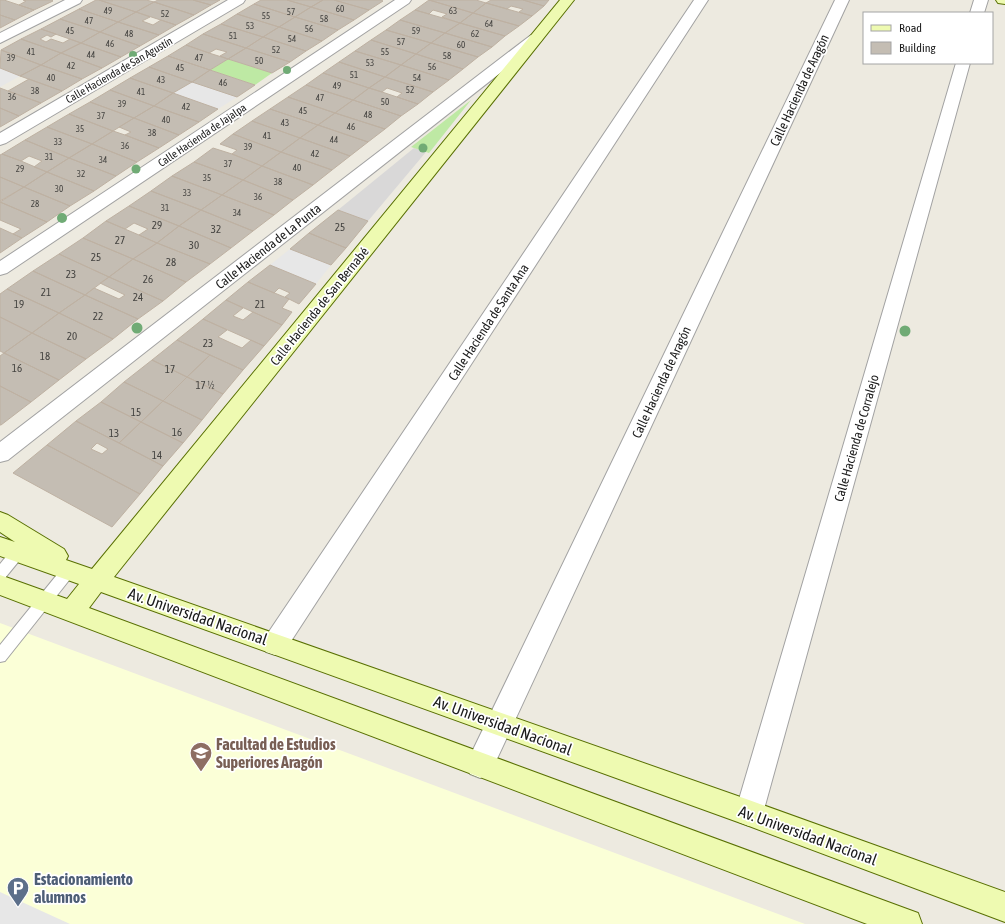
<svg xmlns="http://www.w3.org/2000/svg" width="1005" height="924" font-family="'Asap Condensed',sans-serif">
<style>
.residential{fill:#d9d8d8}
.education{fill:#fbffd7}
.grass{fill:#bee9a4}
.parking{fill:#e7e7e7}
.building{fill:#c4bdb3;stroke:#beb1a2;fill-rule:evenodd}
.lines{fill:none;stroke-linecap:round;stroke-linejoin:round}
.lane-casing{stroke:#a2a2a2;stroke-width:2}
.street-casing{stroke:#a2a2a2;stroke-width:2}
.secondary-casing{stroke:#597003;stroke-width:2}
.lane{fill:#fff;fill-rule:evenodd}
.street{fill:#fff;fill-rule:evenodd}
.secondary{fill:#eefab1;fill-rule:evenodd}
.tree{fill:#70ab75}
.labels{text-anchor:middle;stroke-width:3.5;stroke-linejoin:round;paint-order:stroke}
.far-number-label{font-size:9px;fill:#454441}
.far-street-label{font-size:11px;fill:#1b1b1b;stroke:#fff}
.number-label{font-size:11px;fill:#454441}
.street-label{font-size:13px;fill:#1b1b1b;stroke:#fff}
.near-street-label{font-size:16px;fill:#1b1b1b;stroke:#fff}
.near-education-label{font-size:16px;font-weight:bold;fill:#785e54;stroke:#fff;text-anchor:start}
.near-service-label{font-size:16px;font-weight:bold;fill:#4e5e75;stroke:#fff;text-anchor:start}
</style>
<rect width="100%" height="100%" fill="#edeae0"/>
<path class="residential" d="M414,148L426,152L368,221L338,210Z"/>
<path class="education" d="M0,623L805,924H0Z"/>
<path class="grass" d="M228,59L272,73L255,85L210,70Z
M471,100L429,153L411,147Z"/>
<path class="parking" d="M0,68L20,76L0,87Z
M192,82L237,97L218,109L173,93Z
M290,249L311,257L331,265L316,284L270,265Z
M0,892L70,924H0Z"/>
<path class="building" d="M0,0H4L34,10L15,20L0,15Z
M23,0H52L53,1L34,10L19,5L26,1Z
M96,0H99L136,12L118,22L79,9Z
M99,0H146L154,2L136,12Z
M158,0H193L211,5L194,15L154,2Z
M193,0H220L211,5Z
M261,0H287L311,7L295,17L254,4Z
M287,0H323L311,7Z
M323,0H334L369,10L354,20L311,7Z
M334,0H381L383,1L369,10Z
M429,0L473,13L460,23L442,17L447,14L433,10L429,14L415,10Z
M429,0H476L486,3L473,13Z
M491,0H523L544,6L532,16L519,12L523,9L511,6L507,9L486,3Z
M523,0H549L544,6Z
M154,2L194,15L176,25L136,12Z
M486,3L507,9L532,16L519,26L473,13Z
M254,4L295,17L279,27L237,14Z
M311,7L354,20L338,30L295,17Z
M79,9L118,22L100,32L60,19Z
M415,10L429,14L460,23L445,33L400,20Z
M136,12L150,17L142,21L153,25L161,20L176,25L159,35L118,22Z
M473,13L519,26L505,36L460,23Z
M237,14L279,27L263,37L221,24Z
M0,15L15,20L0,28Z
M295,17L338,30L322,41L279,27Z
M60,19L100,32L81,43L41,29Z
M400,20L445,33L431,43L386,30Z
M118,22L159,35L140,46L100,32Z
M460,23L505,36L492,47L445,33Z
M221,24L263,37L246,48L203,34Z
M279,27L322,41L306,51L263,37Z
M41,29L56,34L51,37L47,35L40,39L46,42L51,39L63,43L70,39L81,43L61,53L21,39Z
M386,30L431,43L416,54L371,40Z
M100,32L140,46L121,57L81,43Z
M445,33L492,47L478,57L431,43Z
M203,34L246,48L228,59L220,56L227,52L216,49L209,53L186,45Z
M263,37L306,51L290,62L246,48Z
M21,39L61,53L41,65L1,50Z
M371,40L416,54L401,65L355,51Z
M81,43L121,57L102,68L61,53Z
M431,43L478,57L463,69L416,54Z
M186,45L209,53L228,59L210,70L168,56Z
M246,48L290,62L272,73L228,59Z
M1,50L41,65L20,76L0,68Z
M355,51L401,65L385,77L339,62Z
M61,53L102,68L82,79L41,65Z
M416,54L463,69L449,80L401,65Z
M168,56L210,70L192,82L149,67Z
M339,62L385,77L369,88L323,73Z
M41,65L82,79L62,91L20,76Z
M401,65L449,80L433,92L385,77Z
M149,67L192,82L173,93L130,78Z
M210,70L255,85L237,97L192,82Z
M323,73L369,88L353,100L306,85Z
M385,77L433,92L418,104L397,97L402,93L387,88L382,92L369,88Z
M130,78L173,93L154,106L110,90Z
M29,79L62,91L41,103L8,91Z
M306,85L353,100L335,113L288,97Z
M0,88L8,91L41,103L19,116L0,108Z
M369,88L382,92L418,104L401,116L353,100Z
M110,90L154,106L134,118L90,102Z
M173,93L218,109L199,122L154,106Z
M288,97L335,113L318,125L270,109Z
M353,100L401,116L385,129L335,113Z
M90,102L134,118L113,131L69,114Z
M154,106L199,122L179,135L134,118Z
M0,108L19,116L0,127Z
M270,109L318,125L300,138L252,121Z
M335,113L385,129L368,142L318,125Z
M69,114L113,131L92,144L47,127Z
M134,118L179,135L159,148L125,135L131,132L119,127Z
M252,121L300,138L281,152L233,134Z
M318,125L368,142L350,156L300,138Z
M47,127L92,144L69,158L25,140Z
M113,131L125,135L159,148L137,162L92,144Z
M233,134L281,152L262,166L232,154L237,150L220,144Z
M300,138L350,156L332,170L281,152Z
M25,140L69,158L47,172L34,167L42,161L29,156L21,161L2,154Z
M92,144L137,162L116,176L69,158Z
M213,148L232,154L262,166L243,180L194,162Z
M281,152L332,170L313,185L262,166Z
M2,154L21,161L47,172L24,187L0,177V155Z
M69,158L116,176L94,191L47,172Z
M194,162L243,180L222,195L172,176Z
M262,166L313,185L293,200L243,180Z
M47,172L94,191L70,206L24,187Z
M172,176L222,195L201,210L151,191Z
M0,177L24,187L0,201Z
M243,180L293,200L274,215L222,195Z
M24,187L70,206L47,222L0,202Z
M151,191L201,210L179,226L129,206Z
M222,195L274,215L253,231L201,210Z
M0,202L47,222L22,238L13,234L21,229L0,220Z
M129,206L179,226L157,243L139,235L148,229L134,223L125,229L106,221Z
M201,210L253,231L231,248L179,226Z
M338,210L368,221L346,248L309,233Z
M106,221L139,235L157,243L133,259L83,238Z
M179,226L231,248L210,264L157,243Z
M0,228L22,238L0,253Z
M309,233L346,248L331,265L290,249Z
M83,238L133,259L109,277L59,254Z
M157,243L210,264L186,282L133,259Z
M59,254L109,277L85,295L33,271Z
M133,259L186,282L163,301L109,277Z
M270,265L316,284L299,304L285,297L290,293L279,288L274,293L248,282Z
M33,271L85,295L59,313L7,289Z
M109,277L163,301L138,319L85,295L94,288L119,299L125,295L100,283Z
M248,282L289,299L282,308L292,312L282,325L226,300Z
M7,289L59,313L32,333L0,317V294Z
M85,295L138,319L113,339L59,313Z
M226,300L243,308L233,316L243,320L253,312L282,325L264,346L203,319Z
M59,313L113,339L86,359L32,333Z
M0,317L32,333L4,353L0,351Z
M203,319L227,330L218,337L242,348L251,340L264,346L243,370L177,340Z
M32,333L86,359L59,380L4,353Z
M177,340L210,355L187,377L152,360Z
M4,353L59,380L31,402L0,386V356Z
M210,355L243,370L223,394L187,377Z
M152,360L187,377L163,401L124,382Z
M187,377L223,394L202,420L163,401Z
M124,382L163,401L141,422L101,402Z
M0,386L31,402L1,425H0Z
M163,401L202,420L183,443L141,422Z
M101,402L141,422L119,443L76,421Z
M76,421L119,443L163,466L140,494L47,445ZM97,443L108,449L102,454L91,449Z
M141,422L183,443L163,466L119,443Z
M47,445L140,494L112,527L13,473Z"/>
<g class="lines">
<g class="lane-casing">
<path id="lane" d="M18,547L23,548L25,552L23,556L5,578L0,580V564L13,548Z
M69,564L74,566L76,570L74,574L5,661L0,662V645L64,566Z"/>
</g>
<g class="street-casing">
<path id="street" d="M65,0H82L80,3L0,43V33Z
M228,0H245L243,3L6,143L0,145V133Z
M395,0H411L409,3L7,273L0,275V261Z
M694,0H708L284,652L275,655L266,652L262,644L266,636Z
M835,0H849L490,774L480,778L470,774L466,765L470,756Z
M974,0H988L984,13H970Z
M536,34L541,35L543,38L541,41L8,460L0,462V442L531,35Z
M956,63H970L763,813L759,822L749,826L739,822L735,813Z"/>
</g>
<g class="secondary-casing">
<path id="secondary" d="M560,0H574L114,577L749,800L1005,892V922L749,826L101,592L89,608L907,909L918,913L922,924H867L0,595V575L67,599L79,584L0,556V537L15,542L0,532V512L8,515L64,549L68,556L66,560L92,569Z
M996,0H1005V4L998,3Z"/>
</g>
<use href="#lane" class="lane"/>
<use href="#street" class="street"/>
<use href="#secondary" class="secondary"/>
</g>
<g class="tree">
<circle cx="133" cy="55" r="4"/>
<circle cx="287" cy="70" r="4"/>
<circle cx="423" cy="148" r="4.5"/>
<circle cx="136" cy="169" r="4.5"/>
<circle cx="62" cy="218" r="5"/>
<circle cx="137" cy="328" r="5.5"/>
<circle cx="905" cy="331" r="5.5"/>
</g>
<defs>
<g id="school-pin" transform="scale(1.15)"><path d="M0 17L-7.5 6A9.5 9.5 0 1 1 7.5 6Z" fill="#8d6e63" stroke="#fff"/><path d="M0-5L7-2L0 1L-7-2ZM-4 1L0 2.5L4 1V4Q0 6-4 4Z" fill="#fff"/></g>
<g id="parking-pin" transform="scale(1.15)"><path d="M0 17L-7.5 6A9.5 9.5 0 1 1 7.5 6Z" fill="#5c6f8a" stroke="#fff"/><path d="M-3.5-5.5H1a3.5 3.5 0 0 1 0 7H-1V5.5H-3.5ZM-1-3.4V-.6H.8a1.4 1.4 0 0 0 0-2.8Z" fill="#fff"/></g>
</defs>
<g fill-rule="evenodd">
<use href="#school-pin" x="201" y="753"/>
<use href="#parking-pin" x="18" y="888"/>
</g>
<g class="labels">
<g class="far-number-label">
<text x="340" y="12">60</text>
<text x="108" y="14">49</text>
<text x="453" y="14">63</text>
<text x="291" y="15">57</text>
<text x="165" y="17">52</text>
<text x="266" y="19">55</text>
<text x="324" y="22">58</text>
<text x="89" y="24">47</text>
<text x="489" y="27">64</text>
<text x="250" y="29">53</text>
<text x="309" y="32">56</text>
<text x="70" y="34">45</text>
<text x="416" y="34">59</text>
<text x="129" y="37">48</text>
<text x="475" y="37">62</text>
<text x="233" y="39">51</text>
<text x="292" y="42">54</text>
<text x="401" y="45">57</text>
<text x="110" y="47">46</text>
<text x="461" y="48">60</text>
<text x="276" y="53">52</text>
<text x="31" y="55">41</text>
<text x="385" y="55">55</text>
<text x="91" y="58">44</text>
<text x="447" y="59">58</text>
<text x="11" y="61">39</text>
<text x="199" y="61">47</text>
<text x="259" y="64">50</text>
<text x="370" y="66">53</text>
<text x="71" y="69">42</text>
<text x="432" y="70">56</text>
<text x="180" y="71">45</text>
<text x="354" y="78">51</text>
<text x="51" y="81">40</text>
<text x="417" y="81">54</text>
<text x="161" y="83">43</text>
<text x="223" y="86">46</text>
<text x="337" y="89">49</text>
<text x="410" y="93">52</text>
<text x="35" y="94">38</text>
<text x="141" y="95">41</text>
<text x="12" y="100">36</text>
<text x="320" y="101">47</text>
<text x="385" y="105">50</text>
<text x="122" y="107">39</text>
<text x="186" y="110">42</text>
<text x="303" y="114">45</text>
<text x="368" y="118">48</text>
<text x="101" y="119">37</text>
<text x="166" y="123">40</text>
<text x="285" y="126">43</text>
<text x="351" y="130">46</text>
<text x="80" y="132">35</text>
<text x="152" y="136">38</text>
<text x="267" y="139">41</text>
<text x="334" y="143">44</text>
<text x="58" y="145">33</text>
<text x="125" y="149">36</text>
<text x="248" y="150">39</text>
<text x="315" y="157">42</text>
<text x="49" y="160">31</text>
<text x="103" y="163">34</text>
<text x="228" y="167">37</text>
<text x="297" y="171">40</text>
<text x="20" y="172">29</text>
<text x="81" y="177">32</text>
<text x="207" y="181">35</text>
<text x="278" y="185">38</text>
<text x="59" y="192">30</text>
<text x="187" y="196">33</text>
<text x="258" y="200">36</text>
<text x="35" y="207">28</text>
<text x="165" y="211">31</text>
<text x="237" y="216">34</text>
</g>
<g class="far-street-label">
<text transform="translate(119 70) rotate(-30)" y="4">Calle Hacienda de San Agustín</text>
<text transform="translate(202 135) rotate(-34)" y="4">Calle Hacienda de Jajalpa</text>
</g>
<g class="number-label">
<text x="157" y="229">29</text>
<text x="340" y="231">25</text>
<text x="216" y="233">32</text>
<text x="120" y="244">27</text>
<text x="194" y="249">30</text>
<text x="96" y="261">25</text>
<text x="171" y="266">28</text>
<text x="71" y="278">23</text>
<text x="148" y="283">26</text>
<text x="46" y="296">21</text>
<text x="138" y="301">24</text>
<text x="19" y="308">19</text>
<text x="260" y="308">21</text>
<text x="98" y="320">22</text>
<text x="72" y="340">20</text>
<text x="208" y="347">23</text>
<text x="45" y="360">18</text>
<text x="17" y="372">16</text>
<text x="170" y="373">17</text>
<text x="205" y="389">17 ½</text>
<text x="136" y="416">15</text>
<text x="177" y="436">16</text>
<text x="114" y="437">13</text>
<text x="157" y="459">14</text>
</g>
<g class="street-label">
<text transform="translate(799 90) rotate(-65)" y="5">Calle Hacienda de Aragón</text>
<text transform="translate(268 246) rotate(-38)" y="5">Calle Hacienda de La Punta</text>
<text transform="translate(319 306) rotate(-51)" y="5">Calle Hacienda de San Bernabé</text>
<text transform="translate(488 322) rotate(-57)" y="5">Calle Hacienda de Santa Ana</text>
<text transform="translate(661 382) rotate(-65)" y="5">Calle Hacienda de Aragón</text>
<text transform="translate(856 438) rotate(-74)" y="5">Calle Hacienda de Corralejo</text>
</g>
<g class="near-street-label">
<text transform="translate(198 616) rotate(19)" y="6">Av. Universidad Nacional</text>
<text transform="translate(503 725) rotate(20)" y="6">Av. Universidad Nacional</text>
<text transform="translate(808 835) rotate(20)" y="6">Av. Universidad Nacional</text>
</g>
<g class="near-education-label">
<text x="216" y="750">Facultad de Estudios<tspan x="216" dy="18">Superiores Aragón</tspan></text>
</g>
<g class="near-service-label">
<text x="34" y="885">Estacionamiento<tspan x="34" dy="18">alumnos</tspan></text>
</g>
</g>
<rect x="863" y="12" width="130" height="52" fill="#ffffff" stroke="#a4a4a4"/>
<rect x="871" y="25" width="20" height="6" fill="#eefab1" stroke="#a4a4a4"/>
<text x="899" y="32" font-size="12" fill="#1b1b1b">Road</text>
<rect x="871" y="42" width="20" height="12" fill="#c4bdb3" stroke="#a4a4a4"/>
<text x="899" y="52" font-size="12" fill="#1b1b1b">Building</text>
</svg>
